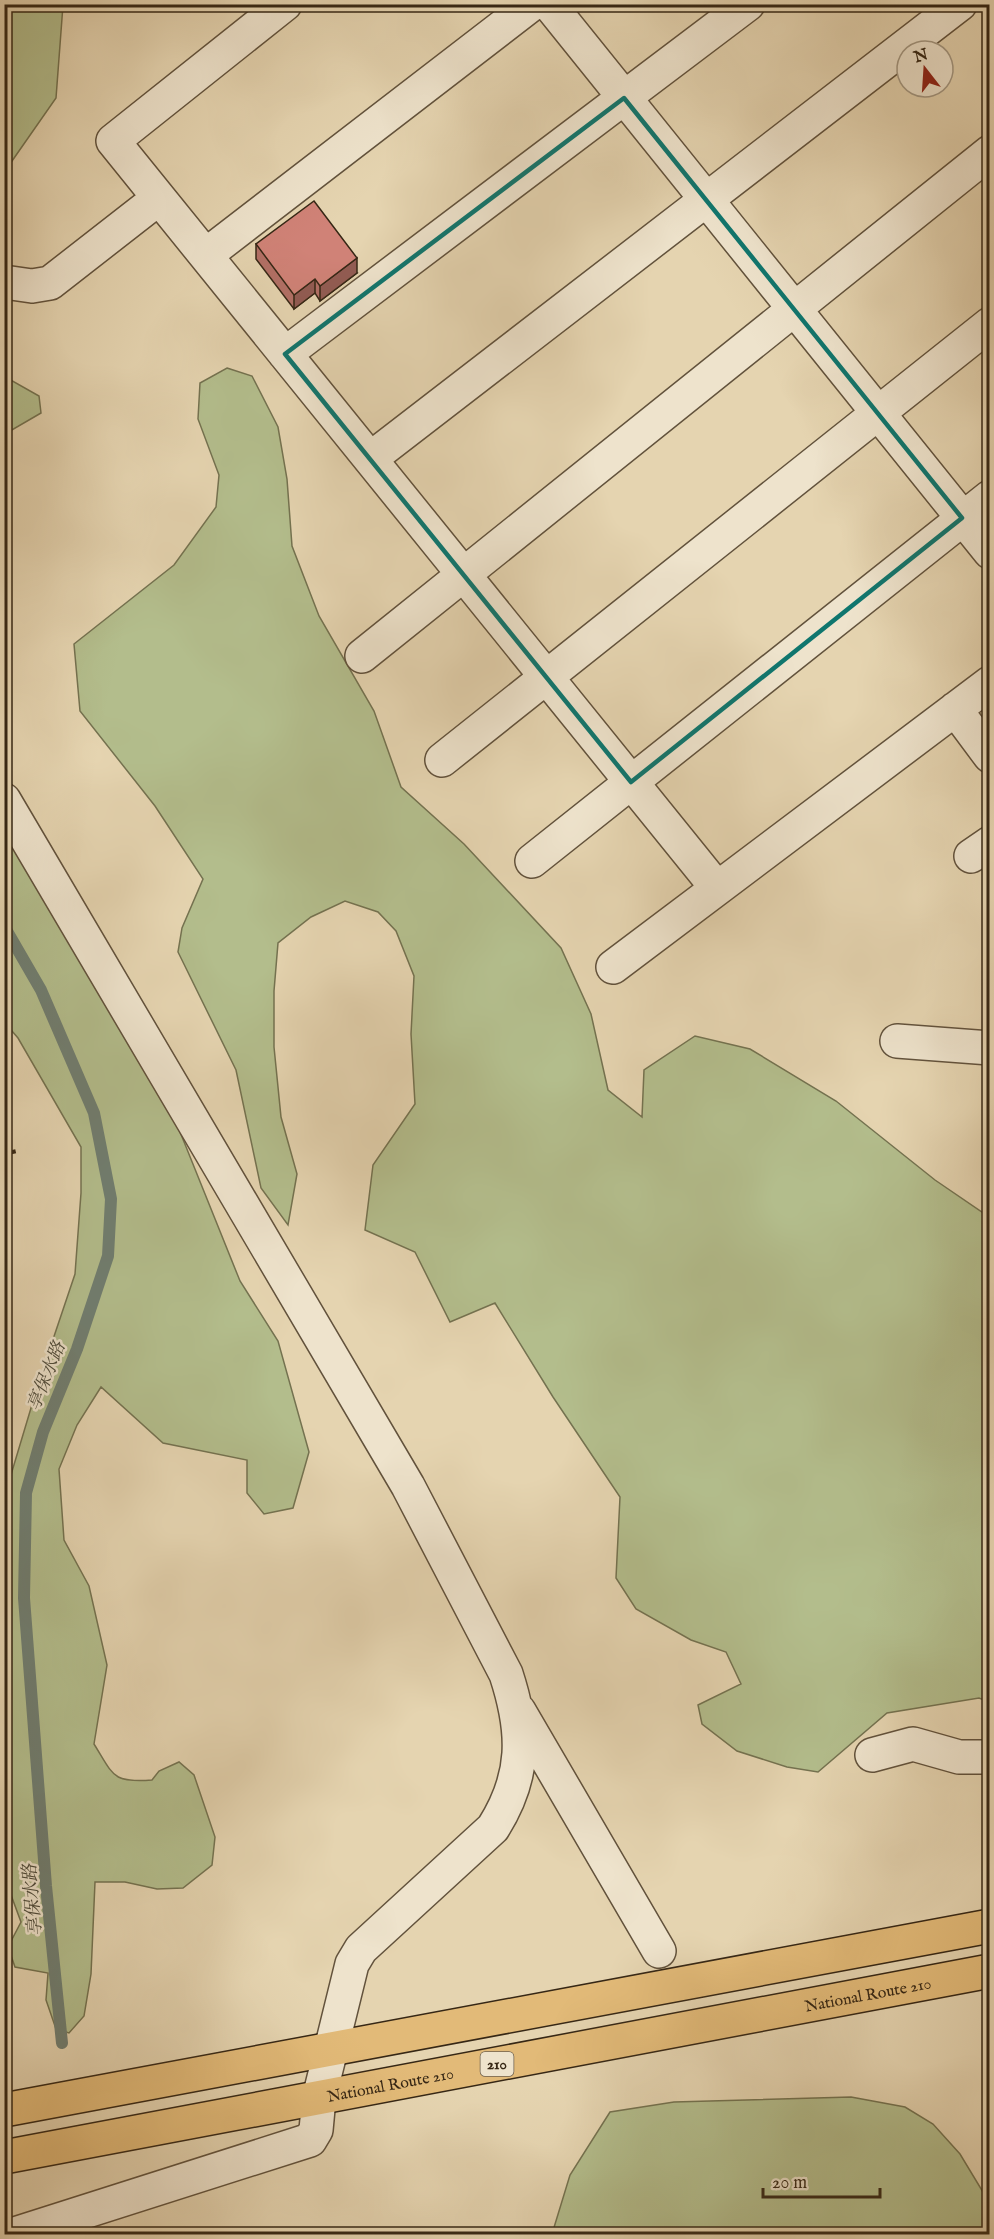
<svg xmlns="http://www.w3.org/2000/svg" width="994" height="2239" font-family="'IM FELL English','Noto Serif JP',serif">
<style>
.green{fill:#b3bd8c;stroke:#747250;stroke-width:1.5}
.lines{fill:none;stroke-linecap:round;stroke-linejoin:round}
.stream{stroke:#707e71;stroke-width:12}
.minor-casing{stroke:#62523c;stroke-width:36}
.highway-casing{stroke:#362715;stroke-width:36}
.path{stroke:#362715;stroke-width:4;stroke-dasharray:4.5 3;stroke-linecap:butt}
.minor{stroke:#eee3cc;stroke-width:33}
.highway{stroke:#e2ba78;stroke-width:33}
.wall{fill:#b37066;stroke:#362715;stroke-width:1.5}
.shaded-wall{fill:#925b53;stroke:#362715;stroke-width:1.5}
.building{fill:#d08277;stroke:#362715;stroke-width:1.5}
.marked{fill:none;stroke:#0f766e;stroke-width:4.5;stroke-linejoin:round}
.labels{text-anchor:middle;stroke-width:5;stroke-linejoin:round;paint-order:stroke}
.shield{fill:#eee3cc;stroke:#6d5f4c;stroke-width:1.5}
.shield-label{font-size:15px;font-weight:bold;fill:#362715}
.street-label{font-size:16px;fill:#362715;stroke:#eee3cc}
.water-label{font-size:18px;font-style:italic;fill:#4e4b3b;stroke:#eee3cc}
</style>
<rect width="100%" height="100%" fill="#e5d4b0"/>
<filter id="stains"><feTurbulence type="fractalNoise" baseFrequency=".00333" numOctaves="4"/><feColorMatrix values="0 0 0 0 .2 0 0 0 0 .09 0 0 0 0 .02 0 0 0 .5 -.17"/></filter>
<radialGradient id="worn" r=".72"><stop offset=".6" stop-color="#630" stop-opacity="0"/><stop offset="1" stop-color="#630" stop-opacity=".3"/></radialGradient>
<path class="green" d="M5,4L63,5L56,98L5,171Z
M227,368L252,376L278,427L287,479L292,546L319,616L374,711L401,787L464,844L561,948L591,1014L608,1090L642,1117L644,1070L695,1036L750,1049L836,1101L935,1180L989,1217V1702L979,1698L887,1713L818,1772L787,1767L737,1751L702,1724L698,1705L741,1684L726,1652L691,1640L636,1609L616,1578L620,1497L553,1397L495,1303L450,1322L415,1252L365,1230L373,1165L415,1104L411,1034L414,976L396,931L378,912L345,901L311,917L278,943L274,991V1047L281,1117L297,1174L288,1225L261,1188L236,1070L178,952L182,928L203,879L155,806L80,711L74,644L174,565L216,507L219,475L198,419L200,383Z
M4,372L7,378L39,396L41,413L5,434Z
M4,833L168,1102L240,1281L278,1341L309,1452L293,1508L264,1514L247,1493V1460L163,1443L101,1387L77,1425L59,1469L64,1540L89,1586L107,1665L94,1744C114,1776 112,1783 152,1780L159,1771L179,1762L194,1775L215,1837L212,1865L183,1888L157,1889L125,1882H95L91,1974L84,2016L69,2033L56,2029L46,2000L48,1973L15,1967L8,1947L21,1922L4,1876V1498L40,1378L75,1274L81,1193V1147L18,1038L5,1023Z
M851,2097L905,2107L933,2124L960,2154L986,2197L989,2234H552L570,2175L610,2112L674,2102Z"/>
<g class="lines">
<path class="stream" d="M4,926L41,990L94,1113L111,1199L108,1256L77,1349L43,1432L26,1493L24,1598L46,1886L62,2043"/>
<g class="minor-casing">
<path id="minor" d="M285,4L113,141L717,888
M549,4L990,552
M206,255L532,4
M4,282L32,286L50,283L159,198
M285,354L748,4
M370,459L960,4
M362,656L990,152
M955,709L990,756
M442,760L990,324
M4,800L408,1486L506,1674C525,1732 526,1776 493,1828L361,1949L352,1964L319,2098L316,2130L310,2140L15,2234
M971,856L990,843
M532,861L990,497
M613,967L990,683
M897,1041L990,1048
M519,1711L659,1951
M872,1755L913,1744L959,1757H990"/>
</g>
<g class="highway-casing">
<g id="highway">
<path d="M4,2110L990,1926"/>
<path id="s1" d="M4,2157L990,1971"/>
</g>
</g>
<path class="path" d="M4,1154L17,1151"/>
<use href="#minor" class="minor"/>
<use href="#highway" class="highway"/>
</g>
<path class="wall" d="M256,244L357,273L320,301L315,293L294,309L256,259Z"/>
<path class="shaded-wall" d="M357,258V273L320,301V286Z
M315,279V293L294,309V295Z"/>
<path class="building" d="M314,201L357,258L320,286L315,279L294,295L256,244Z"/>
<path class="marked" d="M624,98L962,518L631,782L285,354Z"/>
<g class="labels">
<rect class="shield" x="480.5" y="2052" width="33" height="24" rx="4.5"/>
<g class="shield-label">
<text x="497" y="2069">210</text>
</g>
<g class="street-label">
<text dy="6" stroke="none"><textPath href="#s1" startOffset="879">National Route 210</textPath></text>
<text dy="6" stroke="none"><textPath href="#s1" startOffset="393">National Route 210</textPath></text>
</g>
<g class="water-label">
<text transform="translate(46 1376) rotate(-68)" y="6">享保水路</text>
<text transform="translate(32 1900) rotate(-95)" y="6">享保水路</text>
</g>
</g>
<rect width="994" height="2239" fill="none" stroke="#e5d4b0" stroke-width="24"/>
<rect x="6" y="6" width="982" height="2227" fill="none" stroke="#362715" stroke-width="3"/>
<rect x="12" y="12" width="970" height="2215" fill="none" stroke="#362715" stroke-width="1.5"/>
<g transform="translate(925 69) rotate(343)"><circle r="28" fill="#eee3cc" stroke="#a49883" stroke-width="1.5"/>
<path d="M0-4.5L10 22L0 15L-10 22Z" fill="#8f2418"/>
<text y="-9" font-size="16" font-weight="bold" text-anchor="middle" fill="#362715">N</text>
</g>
<path d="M763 2188v9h117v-9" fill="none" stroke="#362715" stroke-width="3"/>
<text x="772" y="2188" font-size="18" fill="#362715" stroke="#eee3cc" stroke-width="4.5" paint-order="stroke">20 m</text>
<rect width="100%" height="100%" filter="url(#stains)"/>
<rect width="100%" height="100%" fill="url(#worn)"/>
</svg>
